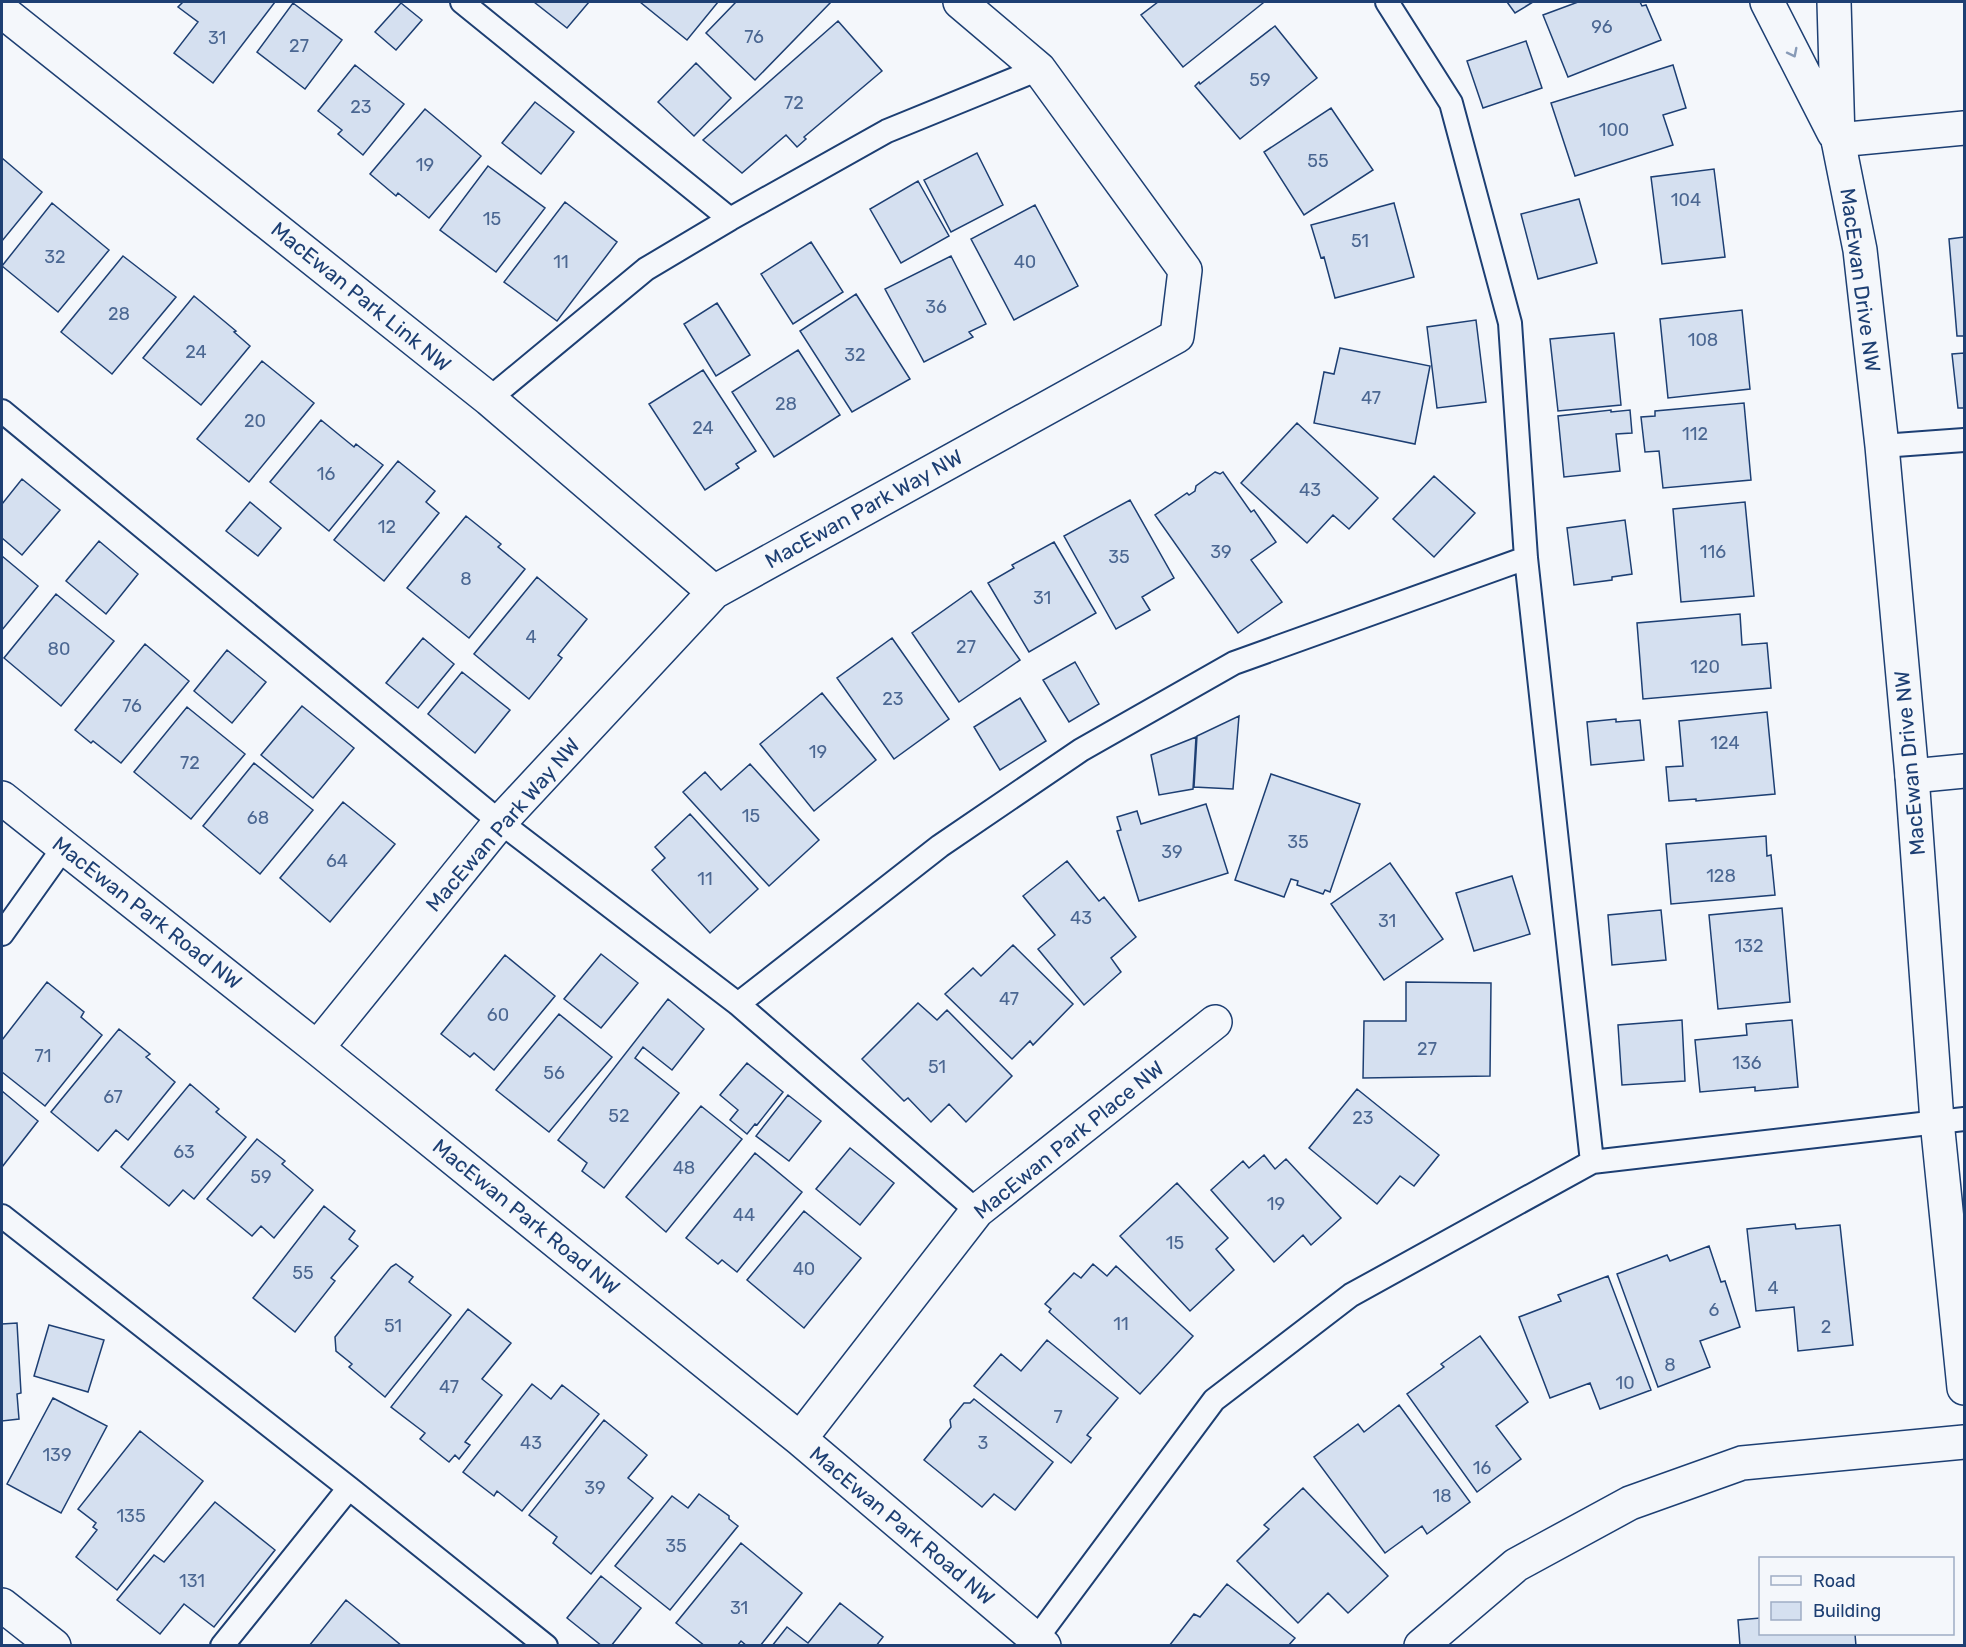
<svg xmlns="http://www.w3.org/2000/svg" width="1966" height="1647" font-family="Rubik,sans-serif">
<style>
.building{fill:#d5e0f0;stroke:#1d3f73;stroke-width:1.5}
.lines{fill:none;stroke-linecap:round;stroke-linejoin:round}
.lane-casing{stroke:#1d3f73;stroke-width:26}
.street-casing{stroke:#1d3f73;stroke-width:36}
.secondary-casing{stroke:#1d3f73;stroke-width:36}
.lane{stroke:#f4f7fb;stroke-width:22}
.street{stroke:#f4f7fb;stroke-width:33}
.secondary{stroke:#f4f7fb;stroke-width:33}
.oneway{stroke:#889bb7}
.labels{text-anchor:middle;stroke-width:4.5;stroke-linejoin:round;paint-order:stroke}
.number-label{font-size:18px;fill:#4b6792}
.street-label{font-size:21px;fill:#1d3f73;stroke:#f4f7fb}
</style>
<rect width="100%" height="100%" fill="#f4f7fb"/>
<path class="building" d="M183,2H275L213,83L174,53L198,22L178,7Z
M534,2H589L567,28Z
M640,2H718L687,40Z
M736,2H831L755,80L706,33Z
M1158,2H1262L1263,3L1183,67L1141,15Z
M1507,2H1533L1515,13Z
M1578,2H1640L1642,6L1646,5L1661,40L1568,77L1543,15Z
M293,3L342,40L305,89L257,52Z
M401,3L422,20L396,50L375,32Z
M838,21L882,71L804,137L806,139L797,147L786,135L742,173L703,140Z
M1275,26L1317,78L1240,139L1195,86L1199,82L1200,84Z
M1526,41L1542,88L1483,108L1467,61Z
M696,63L731,98L694,136L658,102Z
M355,65L404,104L363,155L338,134L342,130L318,111Z
M1673,65L1686,108L1663,115L1673,145L1575,176L1551,103Z
M535,102L574,132L541,174L502,143Z
M1331,108L1373,170L1304,215L1264,152Z
M425,109L481,156L429,218L398,193L396,196L370,174Z
M977,153L1003,205L951,232L924,180Z
M2,158L42,192L2,241Z
M488,166L545,208L496,272L440,230Z
M1714,169L1725,257L1662,264L1651,177Z
M918,181L949,236L901,263L870,209Z
M1579,199L1597,263L1538,279L1521,214Z
M565,202L617,242L557,321L504,282Z
M52,203L109,250L58,312L2,266Z
M1394,203L1414,277L1335,298L1324,257L1321,258L1311,225Z
M1035,205L1078,286L1014,320L971,239Z
M1964,237V336H1957L1949,239Z
M811,242L843,292L793,324L761,274Z
M123,256L176,297L112,374L61,332Z
M951,256L986,324L969,332L973,337L924,362L885,289Z
M856,294L910,379L852,412L800,331Z
M194,296L236,331L234,332L250,346L201,405L143,358Z
M717,303L750,355L716,376L684,324Z
M1742,310L1750,389L1668,398L1660,319Z
M1476,320L1486,402L1437,408L1427,327Z
M1614,333L1621,405L1558,411L1550,339Z
M1340,348L1430,366L1415,444L1314,423L1324,372L1334,374Z
M798,350L840,415L774,457L732,392Z
M1964,353V408H1958L1952,354Z
M262,361L314,403L249,482L197,439Z
M703,370L756,451L736,464L739,468L705,490L649,404Z
M1744,403L1751,480L1663,488L1659,451L1645,452L1641,417L1655,416V411Z
M1611,410V412L1630,410L1632,433L1616,434L1620,471L1564,477L1558,416Z
M321,420L354,447L356,444L383,465L329,531L270,482Z
M1297,423L1378,498L1349,529L1333,515L1307,543L1241,483Z
M398,461L435,491L426,502L439,513L384,581L334,540Z
M1215,472L1220,474L1223,472L1251,512L1254,510L1276,542L1251,560L1282,602L1238,633L1155,515L1187,493L1189,495L1195,491L1196,486Z
M1434,476L1475,513L1434,557L1393,519Z
M22,479L60,510L22,555L2,538V504Z
M1130,500L1174,578L1142,597L1150,610L1116,629L1064,536Z
M250,502L281,528L258,556L226,531Z
M1745,502L1754,596L1681,602L1673,509Z
M466,516L501,544L498,547L525,569L469,638L407,588Z
M1625,520L1632,574L1612,577V580L1574,585L1567,528Z
M99,541L138,574L106,614L66,581Z
M1054,542L1096,613L1029,652L988,583L1014,568L1012,565Z
M2,556L38,586L2,630Z
M537,577L587,619L558,655L562,658L529,699L474,654Z
M971,591L1020,660L959,702L912,633Z
M56,594L114,641L61,706L4,658Z
M1740,614L1742,645L1767,643L1771,688L1643,699L1637,623Z
M423,638L454,664L418,708L386,683Z
M892,638L949,719L894,759L837,678Z
M145,644L189,681L121,763L93,741L91,743L75,730Z
M227,650L266,682L232,723L194,691Z
M1075,662L1099,704L1069,722L1043,680Z
M462,672L510,710L475,753L428,714Z
M822,693L876,760L814,811L760,744Z
M1020,698L1046,741L1000,770L974,727Z
M302,706L354,748L313,798L261,755Z
M187,707L245,754L191,819L134,772Z
M1767,712L1775,794L1696,801V799L1669,801L1666,767L1683,766L1679,721Z
M1239,716L1233,789L1194,787L1197,736Z
M1616,719V722L1640,720L1644,760L1591,765L1587,722Z
M1196,737L1193,789L1159,795L1151,755Z
M254,763L313,810L260,874L203,826Z
M750,764L819,840L769,886L683,792L705,772L721,790Z
M1271,774L1360,804L1330,892L1325,890L1323,894L1297,885L1298,881L1291,879L1284,897L1235,880Z
M343,802L395,844L330,922L280,878Z
M1206,804L1228,873L1139,901L1117,831L1121,830L1117,817L1137,811L1141,824Z
M690,814L758,889L710,933L652,870L665,858L655,847Z
M1766,836L1767,856L1771,855L1775,895L1671,904L1666,844Z
M1067,861L1099,901L1104,897L1136,937L1111,958L1121,972L1084,1005L1038,949L1055,935L1023,896Z
M1390,863L1443,939L1384,980L1331,904Z
M1512,876L1530,934L1474,951L1456,893Z
M1782,908L1790,1002L1718,1009L1709,915Z
M1661,910L1666,960L1612,965L1608,915Z
M1013,945L1073,1004L1033,1045L1030,1041L1012,1059L945,994L973,968L981,976Z
M601,954L638,983L601,1028L564,999Z
M505,955L555,996L494,1070L474,1053L470,1057L441,1034Z
M47,982L84,1012L81,1017L102,1035L45,1106L2,1072V1040Z
M1406,982L1491,983L1490,1076L1363,1078L1364,1021H1406Z
M668,999L704,1029L672,1070L643,1047L635,1058L679,1093L604,1188L582,1171L587,1163L558,1140Z
M918,1003L937,1020L947,1010L1012,1076L966,1122L949,1104L931,1122L908,1098L904,1101L862,1059Z
M559,1014L612,1057L549,1132L496,1090Z
M1682,1020L1685,1081L1622,1085L1618,1025Z
M1792,1020L1798,1087L1755,1091V1087L1700,1092L1695,1040L1747,1035L1746,1024Z
M119,1029L150,1054L146,1057L175,1082L128,1140L116,1130L98,1151L51,1112Z
M747,1063L783,1092L757,1125L755,1124L747,1134L730,1120L738,1110L720,1095Z
M190,1084L219,1109L216,1112L246,1137L194,1199L183,1190L169,1206L121,1167Z
M1357,1089L1439,1155L1414,1186L1400,1176L1377,1204L1309,1148Z
M2,1091L38,1121L2,1167Z
M788,1095L821,1121L789,1161L756,1136Z
M701,1106L742,1139L666,1232L626,1197Z
M257,1139L285,1161L282,1164L313,1190L274,1238L261,1226L252,1236L207,1199Z
M850,1148L894,1183L860,1225L816,1189Z
M755,1153L802,1192L737,1272L722,1260L718,1264L686,1238Z
M1264,1155L1275,1169L1286,1159L1341,1218L1311,1245L1303,1235L1274,1262L1211,1190L1243,1161L1249,1168Z
M1177,1183L1228,1238L1216,1249L1234,1270L1190,1311L1120,1236Z
M324,1206L355,1231L349,1239L358,1246L331,1278L335,1281L295,1332L253,1298Z
M804,1211L861,1258L804,1328L747,1280Z
M1795,1224L1796,1229L1840,1225L1853,1345L1798,1351L1794,1307L1756,1311L1747,1229Z
M1709,1246L1721,1282L1725,1281L1740,1327L1700,1341L1710,1367L1658,1387L1617,1274L1667,1255L1670,1261Z
M396,1264L413,1277L409,1282L451,1315L385,1397L349,1367L352,1364L336,1351L335,1337L391,1267Z
M1093,1264L1107,1276L1116,1266L1193,1336L1140,1394L1049,1312L1051,1309L1045,1304L1074,1273L1081,1278Z
M1608,1276L1651,1390L1600,1409L1590,1383L1550,1398L1519,1317L1561,1301L1558,1295Z
M468,1309L511,1343L482,1379L502,1395L465,1442L470,1445L459,1459L455,1455L449,1462L420,1439L425,1433L391,1407Z
M17,1323L21,1393L17,1394L19,1419L2,1421V1324Z
M49,1325L104,1340L88,1392L34,1376Z
M1480,1336L1528,1402L1496,1426L1521,1459L1477,1492L1407,1394L1444,1367L1441,1364Z
M1047,1340L1118,1398L1087,1435L1091,1438L1071,1463L974,1386L1001,1354L1021,1371Z
M532,1384L551,1399L562,1385L599,1414L522,1511L497,1491L494,1496L463,1472Z
M53,1398L107,1426L61,1513L7,1484Z
M974,1399L1053,1462L1015,1510L994,1494L982,1507L924,1460L951,1427L950,1420L964,1403H970Z
M1399,1405L1470,1502L1427,1534L1422,1526L1385,1553L1314,1457L1358,1424L1364,1432Z
M604,1420L647,1455L628,1478L653,1498L591,1574L553,1543L557,1537L529,1515Z
M140,1431L203,1481L117,1590L76,1557L97,1530L93,1527L96,1523L78,1509Z
M1303,1488L1388,1576L1348,1613L1328,1593L1298,1623L1237,1561L1269,1529L1264,1525Z
M699,1494L729,1516V1519L738,1526L670,1610L615,1566L672,1496L688,1508Z
M215,1502L275,1550L214,1627L184,1604L160,1634L117,1600L154,1555L164,1562Z
M741,1543L802,1593L760,1646H747L741,1641L737,1646H705L676,1623Z
M601,1576L641,1608L611,1646H602L567,1618Z
M1227,1584L1295,1638L1288,1646H1169L1194,1614L1200,1617Z
M346,1600L402,1646H309Z
M840,1603L883,1637L876,1646H772L787,1627L808,1643Z
M1760,1618V1634H1855L1856,1646H1740L1738,1620Z"/>
<g class="lines">
<g class="lane-casing">
<path id="lane" d="M462,2L730,219
M1387,2L1451,103L1510,323L1526,558L1592,1162
M489,399L646,269L730,219L887,131L1039,69
M2,411L500,822L738,1004L977,1211
M1882,446L1964,440
M2,934L64,847
M738,1004L940,846L1081,750L1234,663L1526,558
M2,1216L349,1488L546,1646
M222,1646L349,1488
M1031,1646L1214,1400L1351,1295L1592,1162L1964,1119"/>
</g>
<g class="street-casing">
<path id="street" d="M2,11L489,399L714,592
M1838,140L1964,128
M1912,776L1964,771
M2,798L317,1048L800,1439L1044,1646
M317,1048L500,822L714,592L1177,336L1185,270L1039,69L960,2
M800,1439L977,1211L1215,1022
M2,1605L54,1646
M1421,1646L1516,1565L1630,1503L1742,1463L1964,1442"/>
</g>
<g class="secondary-casing">
<path id="secondary" d="M1767,2L1834,133
M1834,2L1838,140L1860,250L1882,446L1912,776L1937,1121L1964,1388"/>
</g>
<use href="#lane" class="lane"/>
<use href="#street" class="street"/>
<use href="#secondary" class="secondary"/>
</g>
<defs><path id="oneway-chevron" d="M-2-3.5L2.5 0L-2 3.5" fill="none" stroke-width="1.6" stroke-linecap="round" stroke-linejoin="round" transform="scale(1.5)"/></defs>
<use class="oneway" href="#oneway-chevron" transform="translate(1793 53) rotate(63)"/>
<g class="labels">
<g class="number-label">
<text x="1602" y="33">96</text>
<text x="754" y="43">76</text>
<text x="217" y="44">31</text>
<text x="299" y="52">27</text>
<text x="1260" y="86">59</text>
<text x="794" y="109">72</text>
<text x="361" y="113">23</text>
<text x="1614" y="136">100</text>
<text x="1318" y="167">55</text>
<text x="425" y="171">19</text>
<text x="1686" y="206">104</text>
<text x="492" y="225">15</text>
<text x="1360" y="247">51</text>
<text x="55" y="263">32</text>
<text x="561" y="268">11</text>
<text x="1025" y="268">40</text>
<text x="936" y="313">36</text>
<text x="119" y="320">28</text>
<text x="1703" y="346">108</text>
<text x="196" y="358">24</text>
<text x="855" y="361">32</text>
<text x="1371" y="404">47</text>
<text x="786" y="410">28</text>
<text x="255" y="427">20</text>
<text x="703" y="434">24</text>
<text x="1695" y="440">112</text>
<text x="326" y="480">16</text>
<text x="1310" y="496">43</text>
<text x="387" y="533">12</text>
<text x="1221" y="558">39</text>
<text x="1713" y="558">116</text>
<text x="1119" y="563">35</text>
<text x="466" y="585">8</text>
<text x="1042" y="604">31</text>
<text x="531" y="643">4</text>
<text x="966" y="653">27</text>
<text x="59" y="655">80</text>
<text x="1705" y="673">120</text>
<text x="893" y="705">23</text>
<text x="132" y="712">76</text>
<text x="1725" y="749">124</text>
<text x="818" y="758">19</text>
<text x="190" y="769">72</text>
<text x="751" y="822">15</text>
<text x="258" y="824">68</text>
<text x="1298" y="848">35</text>
<text x="1172" y="858">39</text>
<text x="337" y="867">64</text>
<text x="1721" y="882">128</text>
<text x="705" y="885">11</text>
<text x="1081" y="924">43</text>
<text x="1387" y="927">31</text>
<text x="1749" y="952">132</text>
<text x="1009" y="1005">47</text>
<text x="498" y="1021">60</text>
<text x="1427" y="1055">27</text>
<text x="43" y="1062">71</text>
<text x="1747" y="1069">136</text>
<text x="937" y="1073">51</text>
<text x="554" y="1079">56</text>
<text x="113" y="1103">67</text>
<text x="619" y="1122">52</text>
<text x="1363" y="1124">23</text>
<text x="184" y="1158">63</text>
<text x="684" y="1174">48</text>
<text x="261" y="1183">59</text>
<text x="1276" y="1210">19</text>
<text x="744" y="1221">44</text>
<text x="1175" y="1249">15</text>
<text x="804" y="1275">40</text>
<text x="303" y="1279">55</text>
<text x="1773" y="1294">4</text>
<text x="1714" y="1316">6</text>
<text x="1121" y="1330">11</text>
<text x="393" y="1332">51</text>
<text x="1826" y="1333">2</text>
<text x="1670" y="1371">8</text>
<text x="1625" y="1389">10</text>
<text x="449" y="1393">47</text>
<text x="1058" y="1423">7</text>
<text x="531" y="1449">43</text>
<text x="983" y="1449">3</text>
<text x="57" y="1461">139</text>
<text x="1482" y="1474">16</text>
<text x="595" y="1494">39</text>
<text x="1442" y="1502">18</text>
<text x="131" y="1522">135</text>
<text x="676" y="1552">35</text>
<text x="192" y="1587">131</text>
<text x="739" y="1614">31</text>
</g>
<g class="street-label">
<text transform="translate(1860 280) rotate(82)" y="7">MacEwan Drive NW</text>
<text transform="translate(361 297) rotate(39)" y="7">MacEwan Park Link NW</text>
<text transform="translate(864 509) rotate(-29)" y="7">MacEwan Park Way NW</text>
<text transform="translate(1910 763) rotate(-95)" y="7">MacEwan Drive NW</text>
<text transform="translate(503 825) rotate(-49)" y="7">MacEwan Park Way NW</text>
<text transform="translate(147 913) rotate(38)" y="7">MacEwan Park Road NW</text>
<text transform="translate(1069 1140) rotate(-39)" y="7">MacEwan Park Place NW</text>
<text transform="translate(526 1217) rotate(39)" y="7">MacEwan Park Road NW</text>
<text transform="translate(902 1526) rotate(40)" y="7">MacEwan Park Road NW</text>
</g>
</g>
<rect width="1966" height="1647" fill="none" stroke="#1d3f73" stroke-width="6"/>
<rect x="1759" y="1557" width="195" height="78" fill="#f4f7fb" stroke="#9eadc5" stroke-width="1.5"/>
<rect x="1771" y="1576" width="30" height="9" fill="#f4f7fb" stroke="#9eadc5" stroke-width="1.5"/>
<text x="1813" y="1587" font-size="18" fill="#1d3f73">Road</text>
<rect x="1771" y="1602" width="30" height="18" fill="#d5e0f0" stroke="#9eadc5" stroke-width="1.5"/>
<text x="1813" y="1617" font-size="18" fill="#1d3f73">Building</text>
</svg>
